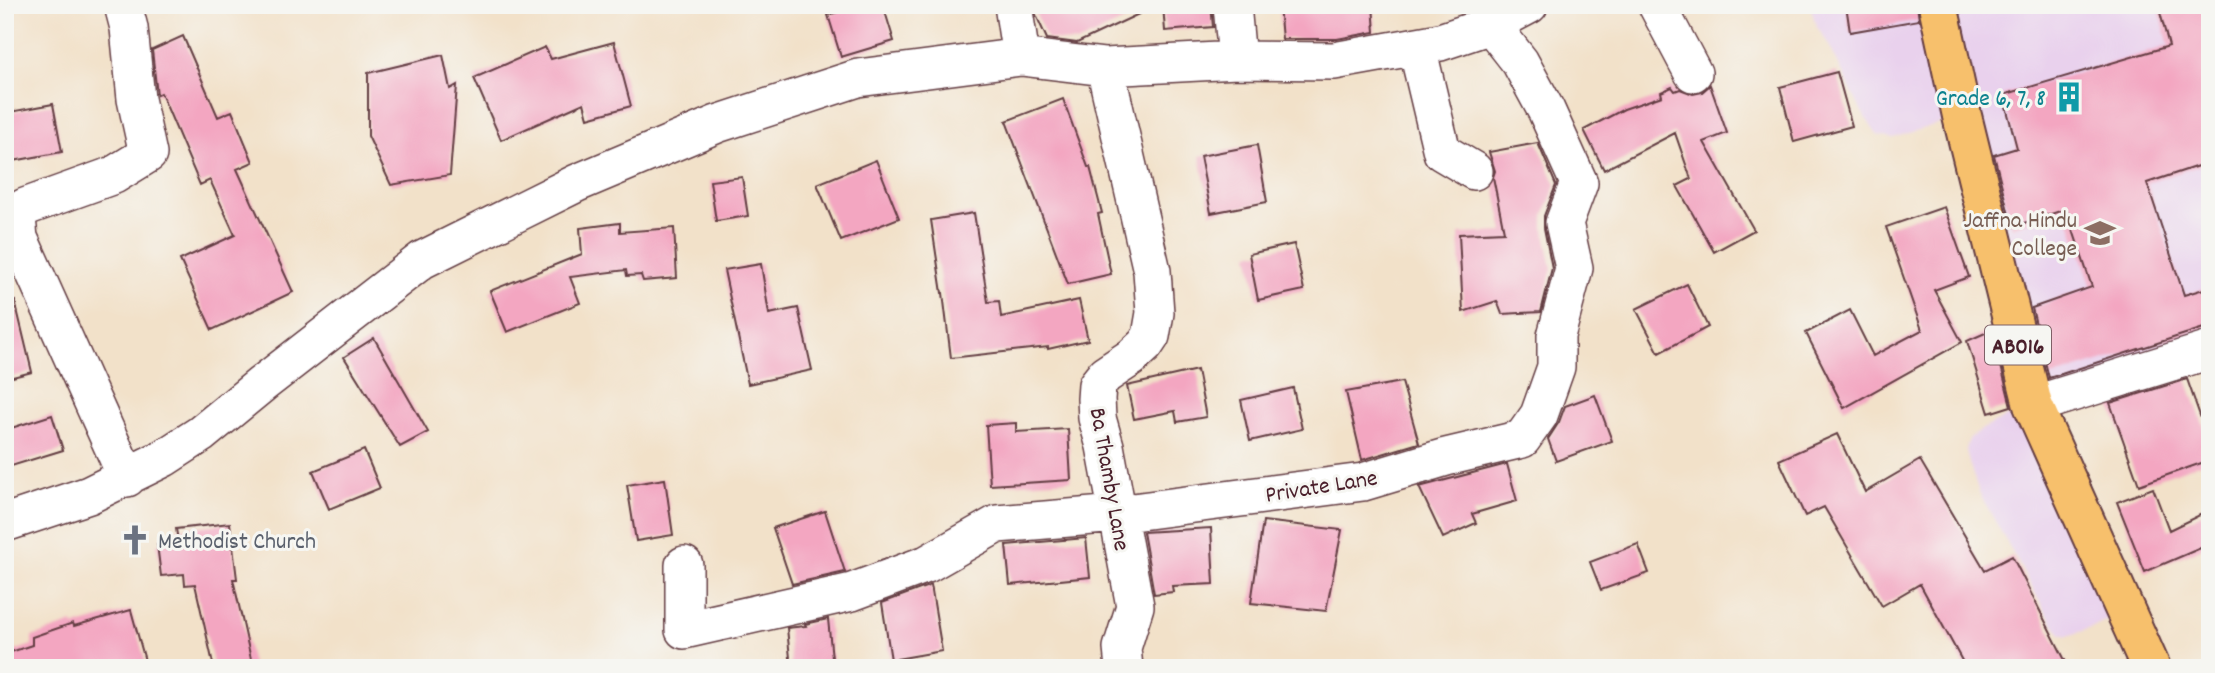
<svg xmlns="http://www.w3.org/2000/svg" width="2215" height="673" font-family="Dekko,sans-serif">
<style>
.built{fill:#e9d1ed}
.building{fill:#f3a6c1}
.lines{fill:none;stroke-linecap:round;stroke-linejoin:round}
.minor-casing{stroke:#633c43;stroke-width:40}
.primary-casing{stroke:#633c43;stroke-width:42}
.minor{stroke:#fff;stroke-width:37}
.primary{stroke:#f7c06c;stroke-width:38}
.labels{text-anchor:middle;stroke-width:6;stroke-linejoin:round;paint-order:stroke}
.shield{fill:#f6f6f2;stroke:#7e6067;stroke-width:2}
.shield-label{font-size:23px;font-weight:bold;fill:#4a1f2b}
.culture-label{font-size:24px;fill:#0d838f;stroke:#f6f6f2;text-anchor:end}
.education-label{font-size:24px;fill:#785e54;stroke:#f6f6f2;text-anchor:end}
.street-label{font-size:24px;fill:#4a1f2b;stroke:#f6f6f2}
.worship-label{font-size:24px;fill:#5b616d;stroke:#f6f6f2;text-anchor:start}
</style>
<rect width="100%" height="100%" fill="#f6f6f2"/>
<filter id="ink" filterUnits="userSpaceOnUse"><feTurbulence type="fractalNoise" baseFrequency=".0143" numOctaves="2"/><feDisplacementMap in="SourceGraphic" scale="14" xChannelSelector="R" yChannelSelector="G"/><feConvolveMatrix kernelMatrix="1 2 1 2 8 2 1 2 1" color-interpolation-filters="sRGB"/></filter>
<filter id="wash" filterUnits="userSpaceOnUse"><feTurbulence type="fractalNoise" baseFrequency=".00686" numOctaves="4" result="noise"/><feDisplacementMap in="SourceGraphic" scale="28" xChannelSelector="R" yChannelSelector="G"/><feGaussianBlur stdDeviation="1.57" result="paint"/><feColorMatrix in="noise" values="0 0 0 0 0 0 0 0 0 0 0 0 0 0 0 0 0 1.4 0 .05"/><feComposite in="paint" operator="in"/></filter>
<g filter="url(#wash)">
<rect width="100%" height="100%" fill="#f2e1c9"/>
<path class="built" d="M1810,5H2210V350L2033,405L2126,609L2091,628L2068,636L2061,634L2045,611L1979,492L1969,463L1966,450L1969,439L1984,428L2033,404L1962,116L1893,138L1877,135L1862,112L1829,45L1816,25Z"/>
<g id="blocks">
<path class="building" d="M860,5H883L894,41L841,57L828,15Z
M1034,5H1158L1077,43L1047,39L1036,15Z
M1163,5H1211L1213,27L1165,31Z
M1279,5H1373L1375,32L1337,39H1282Z
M1846,5H1917L1919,20L1850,32Z
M2158,5H2202L2210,31V162L2147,183L2184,295L2210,287V326L2049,378L2032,308L2092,287L2066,209L2012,227L1994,155L2017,148L2003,95L2169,46Z
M183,36L218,117L232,111L253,162L237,169L293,292L212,330L180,260L235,235L210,180L200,185L161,93L157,95L152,50Z
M614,42L631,106L588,118L584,103L501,140L474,78L545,47L551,59Z
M443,55L450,89L457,85L450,175L391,185L368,136V73Z
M1837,72L1852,126L1794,142L1780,87Z
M1710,85L1727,133L1704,142L1754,230L1714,252L1677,186L1691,179L1675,133L1604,170L1584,130L1624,109L1662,96L1661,92L1672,87L1675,91L1680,89L1693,94L1702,92Z
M1063,99L1088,167H1090L1102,213L1098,214L1111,274L1068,284L1006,121Z
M53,104L62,152L13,161L5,113Z
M1538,143L1556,185L1544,216V228L1552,268L1541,312L1502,314L1497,301L1463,312L1459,234L1504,232L1493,177L1495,171L1489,152Z
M1257,145L1267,202L1211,213L1200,156Z
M876,160L899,218L841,241L817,184Z
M742,177L748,216L716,221L710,181Z
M1944,207L1969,277L1934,290L1962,342L1844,408L1806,333L1850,310L1873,356L1922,330L1886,227Z
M974,213L988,302L999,301L1001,317L1079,300L1088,340L1048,349V347L951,358L943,293H942L931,220Z
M620,223V232L674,228L677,278L643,281L641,275L627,276L626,270L570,277L580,303L507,332L490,291L582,254L580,228Z
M1294,244L1304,290L1258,300L1249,254Z
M761,264L769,314L798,308L812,370L748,384L724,270Z
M1687,284L1708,327L1659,353L1636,309Z
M15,301L32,372L5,379V303Z
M1992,330L2011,406L1989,413L1967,341Z
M374,338L428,432L400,447L344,357Z
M1197,370L1206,417L1177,422L1175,411L1134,419L1127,386Z
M2187,379L2210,444V460L2139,485L2110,403Z
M1402,382L1419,443L1362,460L1346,392Z
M1293,388L1302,429L1250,441L1241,400Z
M1595,395L1612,441L1556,461L1548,439L1559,422L1565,406Z
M52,415L63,450L5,468V430Z
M1016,423V432L1068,429L1071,480L990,485L986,425Z
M1837,434L1865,492L1920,460L1985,570L2012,556L2069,668H1966L1920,584L1882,606L1824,507L1805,516L1779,460Z
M364,450L380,488L329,509L313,471Z
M1507,464L1517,501L1472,514L1476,523L1443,538L1419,487Z
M665,479L673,535L636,541L627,485Z
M2153,488L2169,530L2210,510V544L2145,572L2117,502Z
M825,511L845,572L792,584L773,528Z
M1263,521L1342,530L1326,611L1251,603Z
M230,523L237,579H233L253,668H214L195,584L185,585L184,574L161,576L157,544L178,541L176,529Z
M1211,528L1214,584L1172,586L1173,592L1154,594L1143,532Z
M1086,538L1090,577L1010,585L1006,545Z
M1638,544L1649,573L1601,590L1590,562Z
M931,585L942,651L891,660L882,603Z
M131,610L147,668H5V654L32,645V637L73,623L74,626Z
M828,619L833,668H791L787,628L806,626L805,624Z"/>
</g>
</g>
<g filter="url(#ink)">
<use href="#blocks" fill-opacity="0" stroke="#633c43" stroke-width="2"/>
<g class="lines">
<g class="minor-casing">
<path id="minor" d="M123,5L129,28L136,99L148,154L114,175L25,207L17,218L19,238L127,478
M1013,5L1021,57
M1232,5L1237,60
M1657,5L1693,73
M1417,47L1442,152L1474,171
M1105,67L1152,271L1155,313L1151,336L1145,345L1132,357L1105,375L1097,385L1096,399L1097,418L1105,446L1135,606L1122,648L1124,668
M2033,405L2210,350
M5,523L89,495L164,458L201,434L262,384L422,260L577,183L717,124L858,78L1021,57L1105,67L1237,60L1334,61L1440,42L1491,25L1529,5
M684,565V630L852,592L927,564L997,524L1117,514L1363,482L1446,457L1522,439L1539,415L1556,367V336L1574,268L1564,223L1579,183L1546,110L1520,62L1491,25"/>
</g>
<g class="primary-casing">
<path id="primary" d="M1938,5L1962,116L2033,405L2151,668"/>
</g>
<use href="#minor" class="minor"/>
<use href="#primary" class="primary"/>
</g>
</g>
<defs>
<g id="building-bare" transform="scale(2.415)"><path d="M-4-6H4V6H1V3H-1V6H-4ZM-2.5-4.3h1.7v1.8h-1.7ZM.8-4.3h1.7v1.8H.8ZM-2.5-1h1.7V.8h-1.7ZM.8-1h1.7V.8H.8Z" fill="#0f9aa8" stroke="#f6f6f2" stroke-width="2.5" paint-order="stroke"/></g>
<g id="school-bare" transform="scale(2.415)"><path d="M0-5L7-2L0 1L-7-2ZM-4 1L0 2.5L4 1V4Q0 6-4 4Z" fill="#8d6e63" stroke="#f6f6f2" stroke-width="2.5" paint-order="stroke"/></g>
<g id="church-bare" transform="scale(2.415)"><path d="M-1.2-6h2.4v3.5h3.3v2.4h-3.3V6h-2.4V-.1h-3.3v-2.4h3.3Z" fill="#6b7280" stroke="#f6f6f2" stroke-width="2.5" paint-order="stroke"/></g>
</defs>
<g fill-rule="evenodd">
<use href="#building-bare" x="2069" y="97"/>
<use href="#school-bare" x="2100" y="233"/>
<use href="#church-bare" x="135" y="540"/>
</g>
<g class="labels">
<rect class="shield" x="1985" y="325.5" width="66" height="39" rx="5"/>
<g class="shield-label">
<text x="2018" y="353">AB016</text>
</g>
<g class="culture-label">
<text x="2046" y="105">Grade 6, 7, 8</text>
</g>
<g class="education-label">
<text x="2077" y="227">Jaffna Hindu<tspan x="2077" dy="28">College</tspan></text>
</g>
<g class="street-label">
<text transform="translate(1111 479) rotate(80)" y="8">Ba Thamby Lane</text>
<text transform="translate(1321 485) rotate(-9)" y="8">Private Lane</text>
</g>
<g class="worship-label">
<text x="158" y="548">Methodist Church</text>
</g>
</g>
<rect width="2215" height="673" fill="none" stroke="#f6f6f2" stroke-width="28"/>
</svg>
